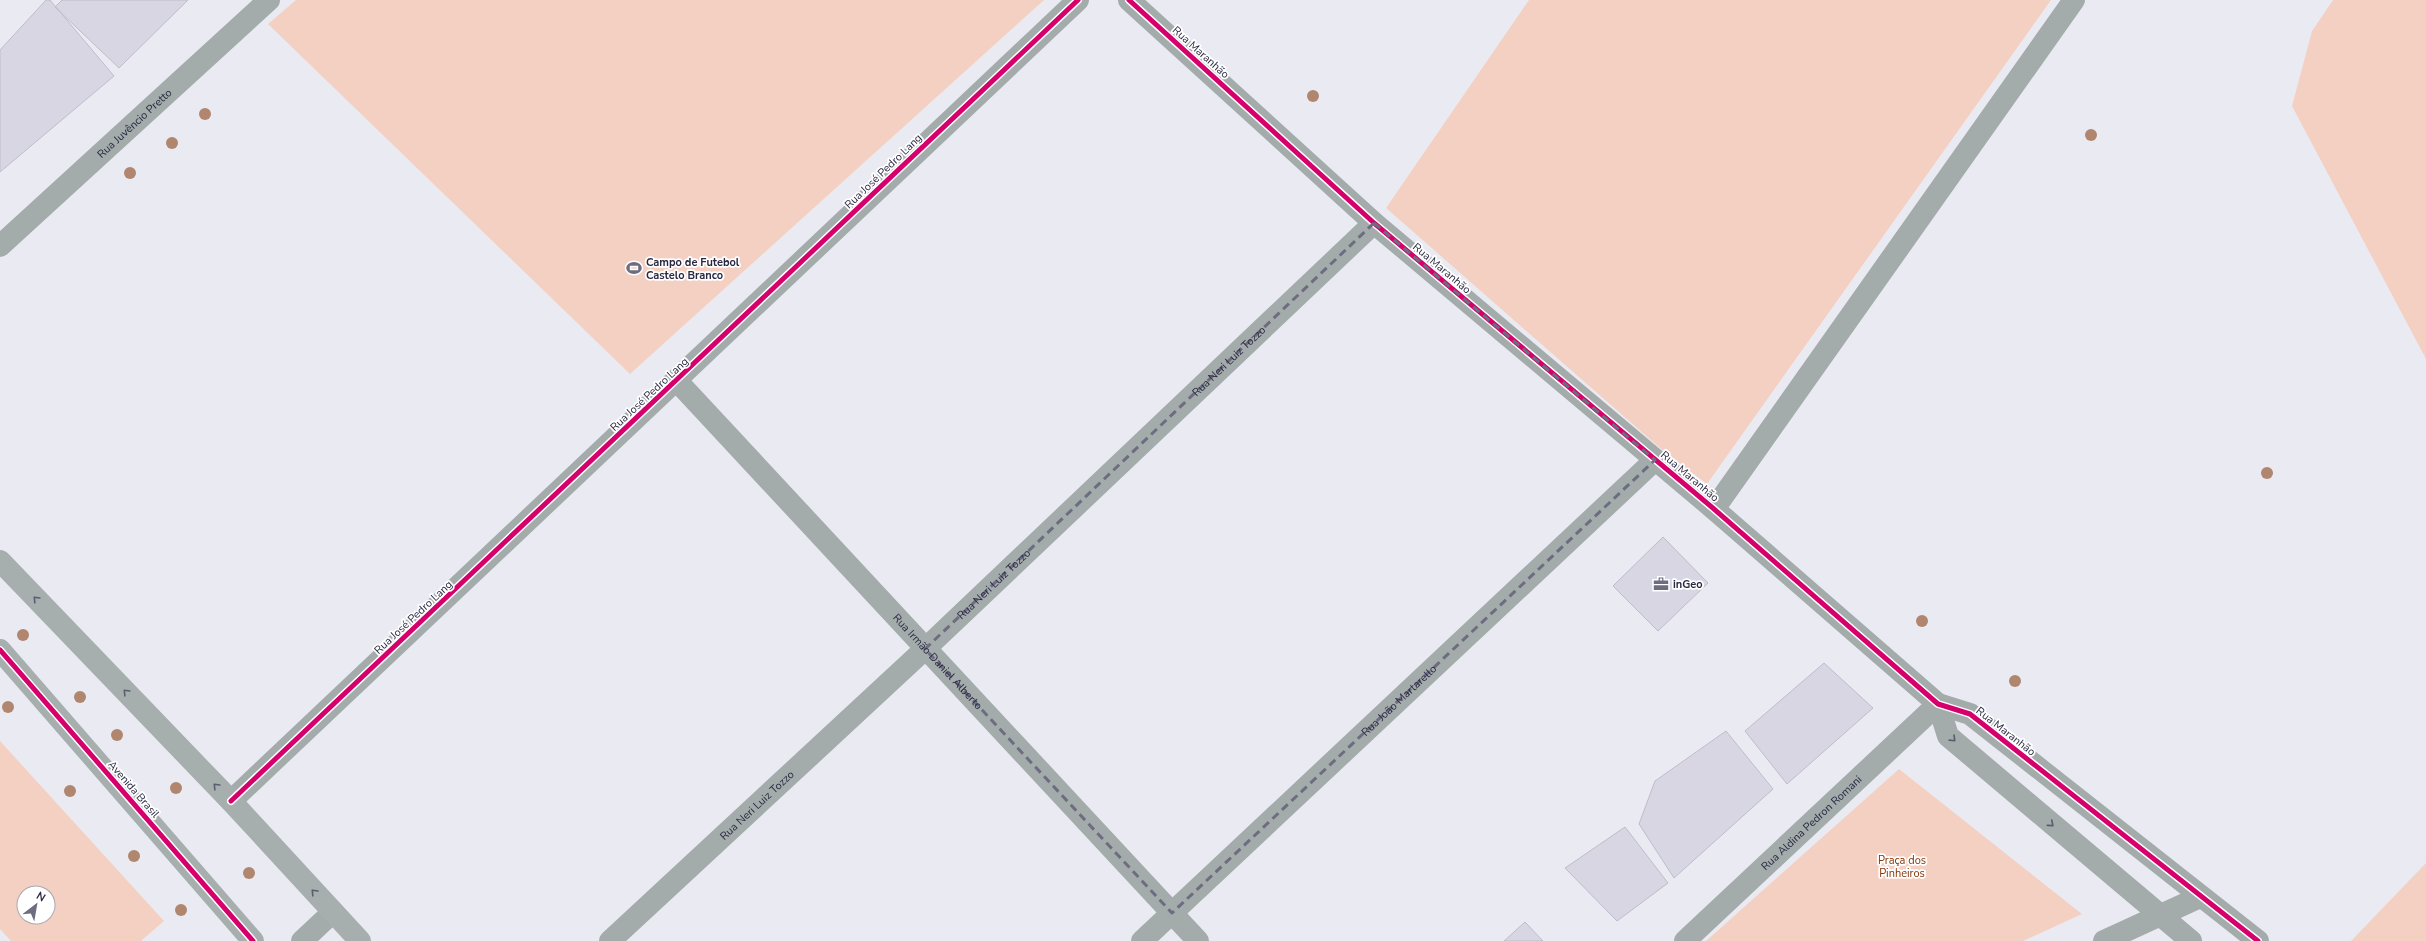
<svg xmlns="http://www.w3.org/2000/svg" width="2426" height="941" font-family="'Nunito Sans',sans-serif">
<style>
.green{fill:#f4d0c3;fill-rule:evenodd}
.building{fill:#d9d6e4;stroke:#c0bbca}
.lines{fill:none;stroke-linecap:round;stroke-linejoin:round}
.minor{stroke:#a4acab;stroke-width:22}
.major{stroke:#a6afae;stroke-width:22}
.cycleway-casing{stroke:#fff;stroke-width:8}
.cycleway{stroke:#d6006c;stroke-width:5}
.tree{fill:#b1866f}
.oneway{stroke:#5b5e6d}
.oneway2{stroke:#5a5d6c}
.marked{fill:none;stroke:#6d6c80;stroke-width:3;stroke-dasharray:8 5;stroke-linejoin:round}
.labels{text-anchor:middle;stroke-width:3.5;stroke-linejoin:round;paint-order:stroke}
.street-label{font-size:11px;fill:#292842;stroke:#fff}
.poi-label{font-size:11px;font-weight:bold;fill:#292842;stroke:#fff;text-anchor:start}
.park-label{font-size:11px;fill:#833303;stroke:#fff}
</style>
<rect width="100%" height="100%" fill="#eaebf2"/>
<path class="green" d="M296,0H1044L630,374L268,24Z
M1529,0H2051L1707,484L1660,448L1386,208Z
M2333,0H2426V359L2292,106L2312,31Z
M0,741L164,921L141,941H11L0,929ZM24,893H48V917H24Z
M1899,769L2082,914L2023,941H1706Z
M2426,863V941H2351Z"/>
<path class="building" d="M46,0H50L114,76L0,172V50Z
M62,0H188L119,68L55,7Z
M1663,537L1708,583L1658,631L1613,586Z
M1824,663L1873,708L1787,784L1745,731Z
M1726,731L1773,789L1674,878L1639,824L1655,781Z
M1625,827L1668,883L1617,921L1565,868Z
M1525,922L1543,941H1504Z"/>
<g class="lines">
<g class="minor">
<path d="M1129,0L1374,223L1714,509L1938,704L1970,714L2258,941"/>
<path id="s1" d="M0,246L269,0"/>
<path id="s2" d="M677,381L1198,941"/>
<path d="M1714,509L2074,0"/>
<path d="M1938,704L1948,736L2191,941"/>
<path d="M231,801L1078,0"/>
<path d="M302,941L333,912"/>
<path id="s3" d="M610,941L925,649L1374,223"/>
<path id="s4" d="M1142,941L1655,460"/>
<path id="s5" d="M1685,941L1938,704"/>
<path d="M2104,941L2200,897"/>
</g>
<path class="major" d="M0,561L231,801L360,941
M0,650L253,941"/>
<g class="cycleway-casing">
<path id="cycleway" d="M1129,0L1374,223L1714,509L1938,704L1970,714L2258,941
M0,650L253,941
M231,801L1078,0"/>
</g>
<use href="#cycleway" class="cycleway"/>
</g>
<g class="tree">
<circle cx="1313" cy="96" r="6"/>
<circle cx="205" cy="114" r="6"/>
<circle cx="2091" cy="135" r="6"/>
<circle cx="172" cy="143" r="6"/>
<circle cx="130" cy="173" r="6"/>
<circle cx="2267" cy="473" r="6"/>
<circle cx="1922" cy="621" r="6"/>
<circle cx="23" cy="635" r="6"/>
<circle cx="2015" cy="681" r="6"/>
<circle cx="80" cy="697" r="6"/>
<circle cx="8" cy="707" r="6"/>
<circle cx="117" cy="735" r="6"/>
<circle cx="176" cy="788" r="6"/>
<circle cx="70" cy="791" r="6"/>
<circle cx="134" cy="856" r="6"/>
<circle cx="249" cy="873" r="6"/>
<circle cx="181" cy="910" r="6"/>
</g>
<defs><path id="oneway-chevron" d="M-2-3.5L2.5 0L-2 3.5" fill="none" stroke-width="1.6" stroke-linecap="round" stroke-linejoin="round"/></defs>
<g class="oneway">
<use href="#oneway-chevron" transform="translate(36 599) rotate(-134)"/>
<use href="#oneway-chevron" transform="translate(126 692) rotate(-134)"/>
<use href="#oneway-chevron" transform="translate(216 786) rotate(-134)"/>
<use href="#oneway-chevron" transform="translate(314 892) rotate(-133)"/>
</g>
<g class="oneway2">
<use href="#oneway-chevron" transform="translate(1953 739) rotate(44)"/>
<use href="#oneway-chevron" transform="translate(2051 824) rotate(40)"/>
</g>
<path class="marked" d="M1374,223L1655,460L1172,913L925,649Z"/>
<defs>
<g id="stadium-bare" transform="scale(1.2)"><path d="M0-5a6.5 5 0 1 0 0 10a6.5 5 0 1 0 0-10ZM-3.5-1.8h7v3.6h-7Z" fill="#6d6c80" stroke="#fff" stroke-width="2.5" paint-order="stroke"/></g>
<g id="office-bare" transform="scale(1.2)"><path d="M-6-3h4V-5.5h4V-3h4V5H-6ZM-1-4.5V-3h2v-1.5ZM-6 0V1H6V0Z" fill="#6d6c80" stroke="#fff" stroke-width="2.5" paint-order="stroke"/></g>
</defs>
<g fill-rule="evenodd">
<use href="#stadium-bare" x="634" y="268"/>
<use href="#office-bare" x="1661" y="584"/>
</g>
<g class="labels">
<g class="street-label">
<text transform="translate(1201 52) rotate(42)" y="4">Rua Maranhão</text>
<text dy="4" stroke="none"><textPath href="#s1" startOffset="182">Rua Juvêncio Pretto</textPath></text>
<text transform="translate(883 171) rotate(-44)" y="4">Rua José Pedro Lang</text>
<text transform="translate(1442 268) rotate(40)" y="4">Rua Maranhão</text>
<text dy="4" stroke="none"><textPath href="#s3" startOffset="848">Rua Neri Luiz Tozzo</textPath></text>
<text transform="translate(649 394) rotate(-43)" y="4">Rua José Pedro Lang</text>
<text transform="translate(1690 476) rotate(40)" y="4">Rua Maranhão</text>
<text dy="4" stroke="none"><textPath href="#s3" startOffset="524">Rua Neri Luiz Tozzo</textPath></text>
<text transform="translate(413 617) rotate(-43)" y="4">Rua José Pedro Lang</text>
<text dy="4" stroke="none"><textPath href="#s2" startOffset="383">Rua Irmão Daniel Alberto</textPath></text>
<text dy="4" stroke="none"><textPath href="#s4" startOffset="352">Rua João Martarello</textPath></text>
<text transform="translate(2006 731) rotate(38)" y="4">Rua Maranhão</text>
<text transform="translate(134 789) rotate(49)" y="4">Avenida Brasil</text>
<text dy="4" stroke="none"><textPath href="#s3" startOffset="200">Rua Neri Luiz Tozzo</textPath></text>
<text dy="4" stroke="none"><textPath href="#s5" startOffset="173">Rua Aldina Pedron Romani</textPath></text>
</g>
<g class="poi-label">
<text x="646" y="266">Campo de Futebol<tspan x="646" dy="13">Castelo Branco</tspan></text>
<text x="1673" y="588">inGeo</text>
</g>
<g class="park-label">
<text x="1902" y="864">Praça dos<tspan x="1902" dy="13">Pinheiros</tspan></text>
</g>
</g>
<g transform="translate(36 905) rotate(31)"><circle r="19" fill="#ffffff" stroke="#a9a9b3"/>
<path d="M0-3L7 15L0 10L-7 15Z" fill="#6d6c80"/>
<text y="-6" font-size="11" font-weight="bold" text-anchor="middle" fill="#292842">N</text>
</g>
</svg>
